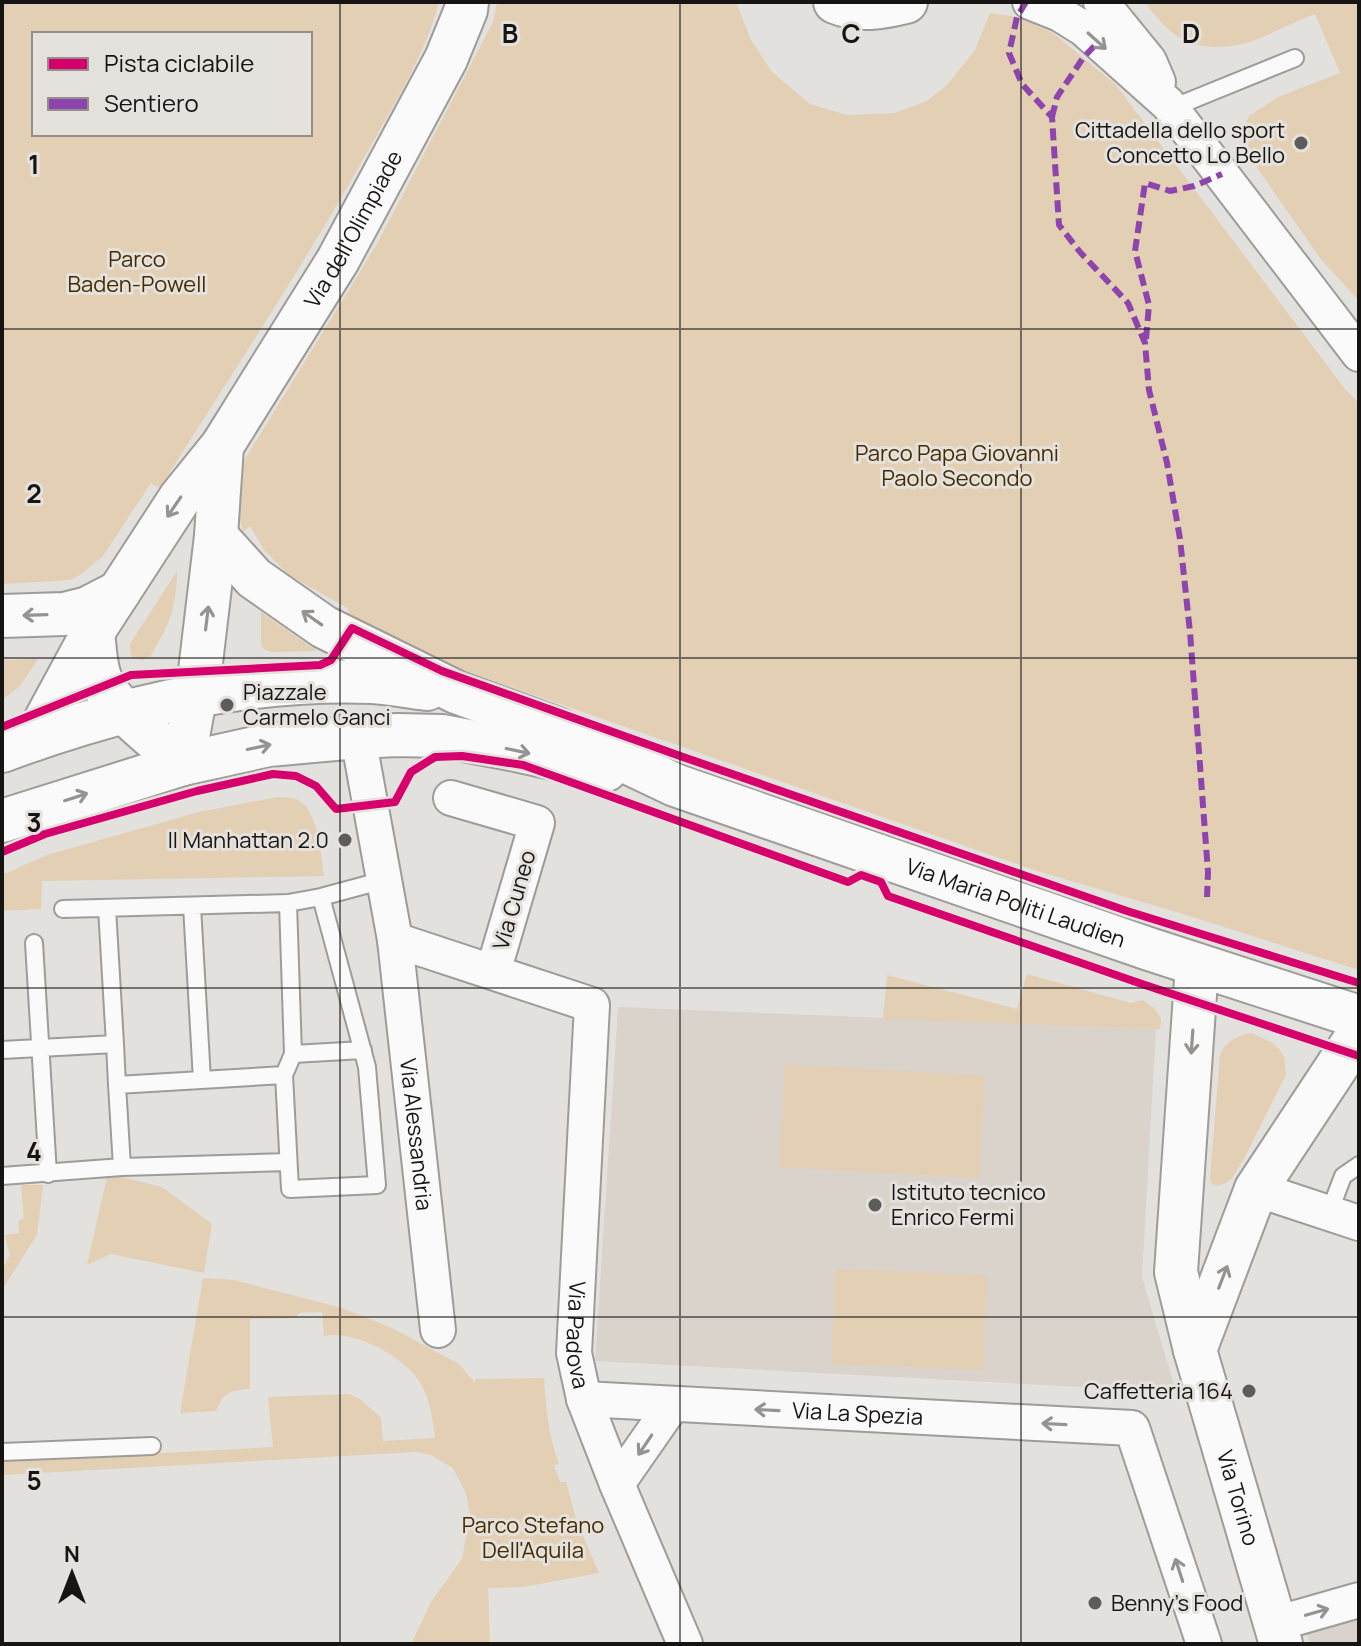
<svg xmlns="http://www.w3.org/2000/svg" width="1361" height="1646" font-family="Manrope,sans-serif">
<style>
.built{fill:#d9d3cc}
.green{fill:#e2cfb4;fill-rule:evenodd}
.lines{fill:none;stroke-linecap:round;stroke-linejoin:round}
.service-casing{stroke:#9d9c99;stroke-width:20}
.minor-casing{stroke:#9d9c99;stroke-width:38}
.tertiary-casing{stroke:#9d9c99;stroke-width:46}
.service{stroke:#fbfafa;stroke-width:16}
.minor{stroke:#fbfafa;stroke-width:34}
.tertiary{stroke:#fbfafa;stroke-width:42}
.quiet{stroke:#8e44ad;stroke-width:6;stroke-dasharray:12 6;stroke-linecap:butt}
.cycleway-casing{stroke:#e5e1dc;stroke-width:13}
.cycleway{stroke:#d6006c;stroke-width:8}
.oneway{stroke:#949392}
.grid{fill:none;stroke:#171514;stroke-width:2;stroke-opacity:0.55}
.poi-dot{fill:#5e5c5b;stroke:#e5e1dc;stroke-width:3}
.labels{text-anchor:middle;stroke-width:6;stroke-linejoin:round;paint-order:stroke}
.poi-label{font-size:22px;fill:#171514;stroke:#e5e1dc;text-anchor:end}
.street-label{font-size:22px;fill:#171514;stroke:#e5e1dc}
.park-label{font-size:22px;fill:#442c01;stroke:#e5e1dc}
.grid-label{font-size:26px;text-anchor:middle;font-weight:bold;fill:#171514;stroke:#e5e1dc;stroke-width:6;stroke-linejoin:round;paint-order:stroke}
</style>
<rect width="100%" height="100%" fill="#e3e1de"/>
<path class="built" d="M618,1007L1156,1029L1142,1277L1176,1392L595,1361Z
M1359,1619V1644H1310L1307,1634Z"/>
<path class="green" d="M2,2H439C426,53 391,110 365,156C301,270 229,378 160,488L151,483L103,556L81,574L73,579L57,581L2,584ZM34,34H310V134H34Z
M497,2H736L751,40L772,72L810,104L847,115L895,113L927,101L947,85L975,50L990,13L1017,17L1053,33L1115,84L1345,389L1359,403V970L1183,914L1034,870L463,670L426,654L350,618L347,608L289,575L264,550L250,526L243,532L236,502L242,464L377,244L493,22Z
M1145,2H1359V301L1320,258L1246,152L1241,134L1249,116L1278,97L1340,73L1315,14C1296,21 1277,31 1258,39C1233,49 1197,52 1174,34C1163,25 1153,14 1145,2Z
M177,571C176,611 170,623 150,657L141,660L133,658L130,653V644Z
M261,612L317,651L272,652L265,650L261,645Z
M38,659L20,686L2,700V660Z
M277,797C283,798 291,797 296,799C319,808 321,856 324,876L42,881L41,909L2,911V875L47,855L199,812Z
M1027,974L1131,1003L1142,1000L1155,1009L1161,1019L1160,1029L883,1019L887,975L1017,1009Z
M1251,1033L1273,1043L1280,1050L1284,1057L1286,1075L1246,1155L1232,1178L1226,1183L1218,1186L1212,1184L1210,1178L1220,1055C1226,1041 1236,1036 1251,1033Z
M785,1064L985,1076L979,1178L779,1167Z
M117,1176L162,1187L212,1224L204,1273L111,1254L87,1265L107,1177Z
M21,1185H43L37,1235L2,1290V1270L10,1255L5,1235L19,1233L18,1221L24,1218Z
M835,1269L987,1275L983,1370L831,1364Z
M203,1278L234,1280L342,1308L392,1328L459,1364L476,1384L475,1379L544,1378C546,1408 548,1435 559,1464L554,1465L560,1482H566L577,1522L599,1573L524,1587L488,1588L490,1644H413V1640L431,1602L462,1559L470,1514L466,1493L453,1468L431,1455L416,1452L2,1475V1462L273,1447L268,1397L349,1394L360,1399L381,1418L383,1441L435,1438C433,1420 430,1400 421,1384C406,1357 354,1329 324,1336L322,1312L298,1313L297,1318L250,1319V1389C230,1391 224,1391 216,1411L180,1413Z"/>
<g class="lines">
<g class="service-casing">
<path id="service" d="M1172,108L1295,58
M192,906L202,1080
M107,908L115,1044
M63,909L288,903
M34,943L48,1174
M2,1050L115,1044L117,1085L284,1075L293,1054L288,903L321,897L384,880
M293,1054L363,1050
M284,1075L290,1189L377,1185L367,1067L321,897
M117,1085L122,1167
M2,1176L122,1167L288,1162
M1329,1213L1343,1176L1359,1165
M2,1452L152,1446"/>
</g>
<g class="minor-casing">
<g id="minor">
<path d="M1030,2L1060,14L1084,29L1168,104L1359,354"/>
<path d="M1101,2L1149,61L1158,82"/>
<path id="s1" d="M358,737L395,940L438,1330"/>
<path d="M451,798L537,823L493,972"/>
<path id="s2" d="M395,940L592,1005L574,1353L584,1399L617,1484L685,1644"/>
<path d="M1256,1189L1359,1223"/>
<path id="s3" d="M584,1399L1132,1428L1204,1644"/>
<path d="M617,1484L672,1405"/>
<path d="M1275,1624L1359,1600"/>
</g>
</g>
<g class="tertiary-casing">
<g id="tertiary">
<path d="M835,2C859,12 882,8 906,2"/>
<path id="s4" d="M216,536L254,578L324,627L456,692L555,728L675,785L1149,949L1359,1017"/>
<path d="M2,616L64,614L88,608L119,592"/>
<path d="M93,632C95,647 95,668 102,682C117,712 158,741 183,764"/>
<path id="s5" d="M35,739L93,632L180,498L222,446L338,260L446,59L466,10L467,2"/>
<path d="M2,751C120,707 246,677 372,682C390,683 409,687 427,689"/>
<path d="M183,764L200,671L216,536L222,446"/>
<path d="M2,821L183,764L269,745L358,737L397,735L442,736L516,750L606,770"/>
<path id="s6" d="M1197,965L1176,1272L1195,1350L1281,1644"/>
<path d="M1195,1350L1256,1189L1359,1033"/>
</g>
</g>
<use href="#service" class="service"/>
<use href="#minor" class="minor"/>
<use href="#tertiary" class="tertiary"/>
<path class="quiet" d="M1026,2L1017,17L1009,53L1022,84L1052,117L1059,225L1080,252L1128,303L1145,343L1149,390L1167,463L1180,539L1190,632L1208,872L1207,897
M1052,117L1057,97L1083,58L1098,42
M1146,339L1149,305L1135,251L1145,183L1170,191L1194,186L1222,174"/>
<g class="cycleway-casing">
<path id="cycleway" d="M2,727L131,675L320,665L331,660L352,628L442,671L683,757L1127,911L1359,983
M2,852L45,834L197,791L273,774L296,776L316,786L336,809L395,802L411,772L435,757L462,756L523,765L848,882L861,875L881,882L888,896L1139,983L1359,1056"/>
</g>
<use href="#cycleway" class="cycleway"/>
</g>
<defs><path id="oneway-shaft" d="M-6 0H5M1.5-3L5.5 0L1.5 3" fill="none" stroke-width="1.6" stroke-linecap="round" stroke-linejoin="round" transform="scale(2)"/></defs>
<g class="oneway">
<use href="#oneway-shaft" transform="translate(1097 41) rotate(42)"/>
<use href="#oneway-shaft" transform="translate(174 507) rotate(124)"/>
<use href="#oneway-shaft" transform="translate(35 615) rotate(178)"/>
<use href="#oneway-shaft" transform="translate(207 618) rotate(-83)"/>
<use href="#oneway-shaft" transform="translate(312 618) rotate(-145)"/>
<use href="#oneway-shaft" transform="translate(259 747) rotate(-12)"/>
<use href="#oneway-shaft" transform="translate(518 751) rotate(12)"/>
<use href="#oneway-shaft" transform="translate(76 797) rotate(-18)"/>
<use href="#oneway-shaft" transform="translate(1192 1042) rotate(94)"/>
<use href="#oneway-shaft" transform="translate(1223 1277) rotate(-69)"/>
<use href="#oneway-shaft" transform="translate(767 1410) rotate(-177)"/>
<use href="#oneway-shaft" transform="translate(1054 1424) rotate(-177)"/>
<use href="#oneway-shaft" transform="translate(645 1445) rotate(124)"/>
<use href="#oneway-shaft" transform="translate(1179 1570) rotate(-108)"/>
<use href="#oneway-shaft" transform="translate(1317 1612) rotate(-16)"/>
</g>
<path class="grid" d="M340,2V1644M680,2V1644M1021,2V1644M2,329H1359M2,658H1359M2,988H1359M2,1317H1359"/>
<g class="poi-dot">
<circle cx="1301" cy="143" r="8"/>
<circle cx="227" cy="705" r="8"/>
<circle cx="345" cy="840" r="8"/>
<circle cx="875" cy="1205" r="8"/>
<circle cx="1249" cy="1391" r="8"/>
<circle cx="1095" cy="1603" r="8"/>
</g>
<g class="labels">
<g class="poi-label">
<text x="1285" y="138">Cittadella dello sport<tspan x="1285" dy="25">Concetto Lo Bello</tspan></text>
<text x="243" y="700" text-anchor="start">Piazzale<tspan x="243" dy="25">Carmelo Ganci</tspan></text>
<text x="329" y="848">Il Manhattan 2.0</text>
<text x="891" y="1200" text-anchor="start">Istituto tecnico<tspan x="891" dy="25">Enrico Fermi</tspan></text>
<text x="1233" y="1399">Caffetteria 164</text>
<text x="1111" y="1611" text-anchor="start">Benny's Food</text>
</g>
<g class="street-label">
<text dy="8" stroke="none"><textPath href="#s5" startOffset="602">Via dell'Olimpiade</textPath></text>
<text transform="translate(514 900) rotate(-74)" y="8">Via Cuneo</text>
<text dy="8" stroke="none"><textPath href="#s4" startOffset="888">Via Maria Politi Laudien</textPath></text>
<text dy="8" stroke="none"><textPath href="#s1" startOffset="402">Via Alessandria</textPath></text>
<text dy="8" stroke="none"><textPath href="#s2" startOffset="538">Via Padova</textPath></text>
<text dy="8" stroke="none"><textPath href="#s3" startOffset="274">Via La Spezia</textPath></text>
<text dy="8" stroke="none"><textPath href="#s6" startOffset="542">Via Torino</textPath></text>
</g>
<g class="park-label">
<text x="137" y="267">Parco<tspan x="137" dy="25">Baden-Powell</tspan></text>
<text x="957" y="461">Parco Papa Giovanni<tspan x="957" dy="25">Paolo Secondo</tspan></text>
<text x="533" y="1533">Parco Stefano<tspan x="533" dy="25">Dell'Aquila</tspan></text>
</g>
</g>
<g class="grid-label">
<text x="510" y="43">B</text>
<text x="851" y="43">C</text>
<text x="1191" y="43">D</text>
<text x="34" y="174">1</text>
<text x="34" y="503">2</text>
<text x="34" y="832">3</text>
<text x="34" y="1161">4</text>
<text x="34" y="1490">5</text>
</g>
<rect width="1361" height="1646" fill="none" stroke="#171514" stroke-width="8"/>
<rect x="32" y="32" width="280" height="104" fill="#e5e1dc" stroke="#938f8c" stroke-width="2"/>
<rect x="48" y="58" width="40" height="12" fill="#d6006c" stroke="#938f8c" stroke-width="2"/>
<text x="104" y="72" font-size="24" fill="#171514">Pista ciclabile</text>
<rect x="48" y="98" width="40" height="12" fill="#8e44ad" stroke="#938f8c" stroke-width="2"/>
<text x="104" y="112" font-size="24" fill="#171514">Sentiero</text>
<g transform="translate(72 1574)" stroke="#e5e1dc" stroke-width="6" paint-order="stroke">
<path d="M0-6L14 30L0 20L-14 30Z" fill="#171514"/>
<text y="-12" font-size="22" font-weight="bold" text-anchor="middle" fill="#171514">N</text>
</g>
</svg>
